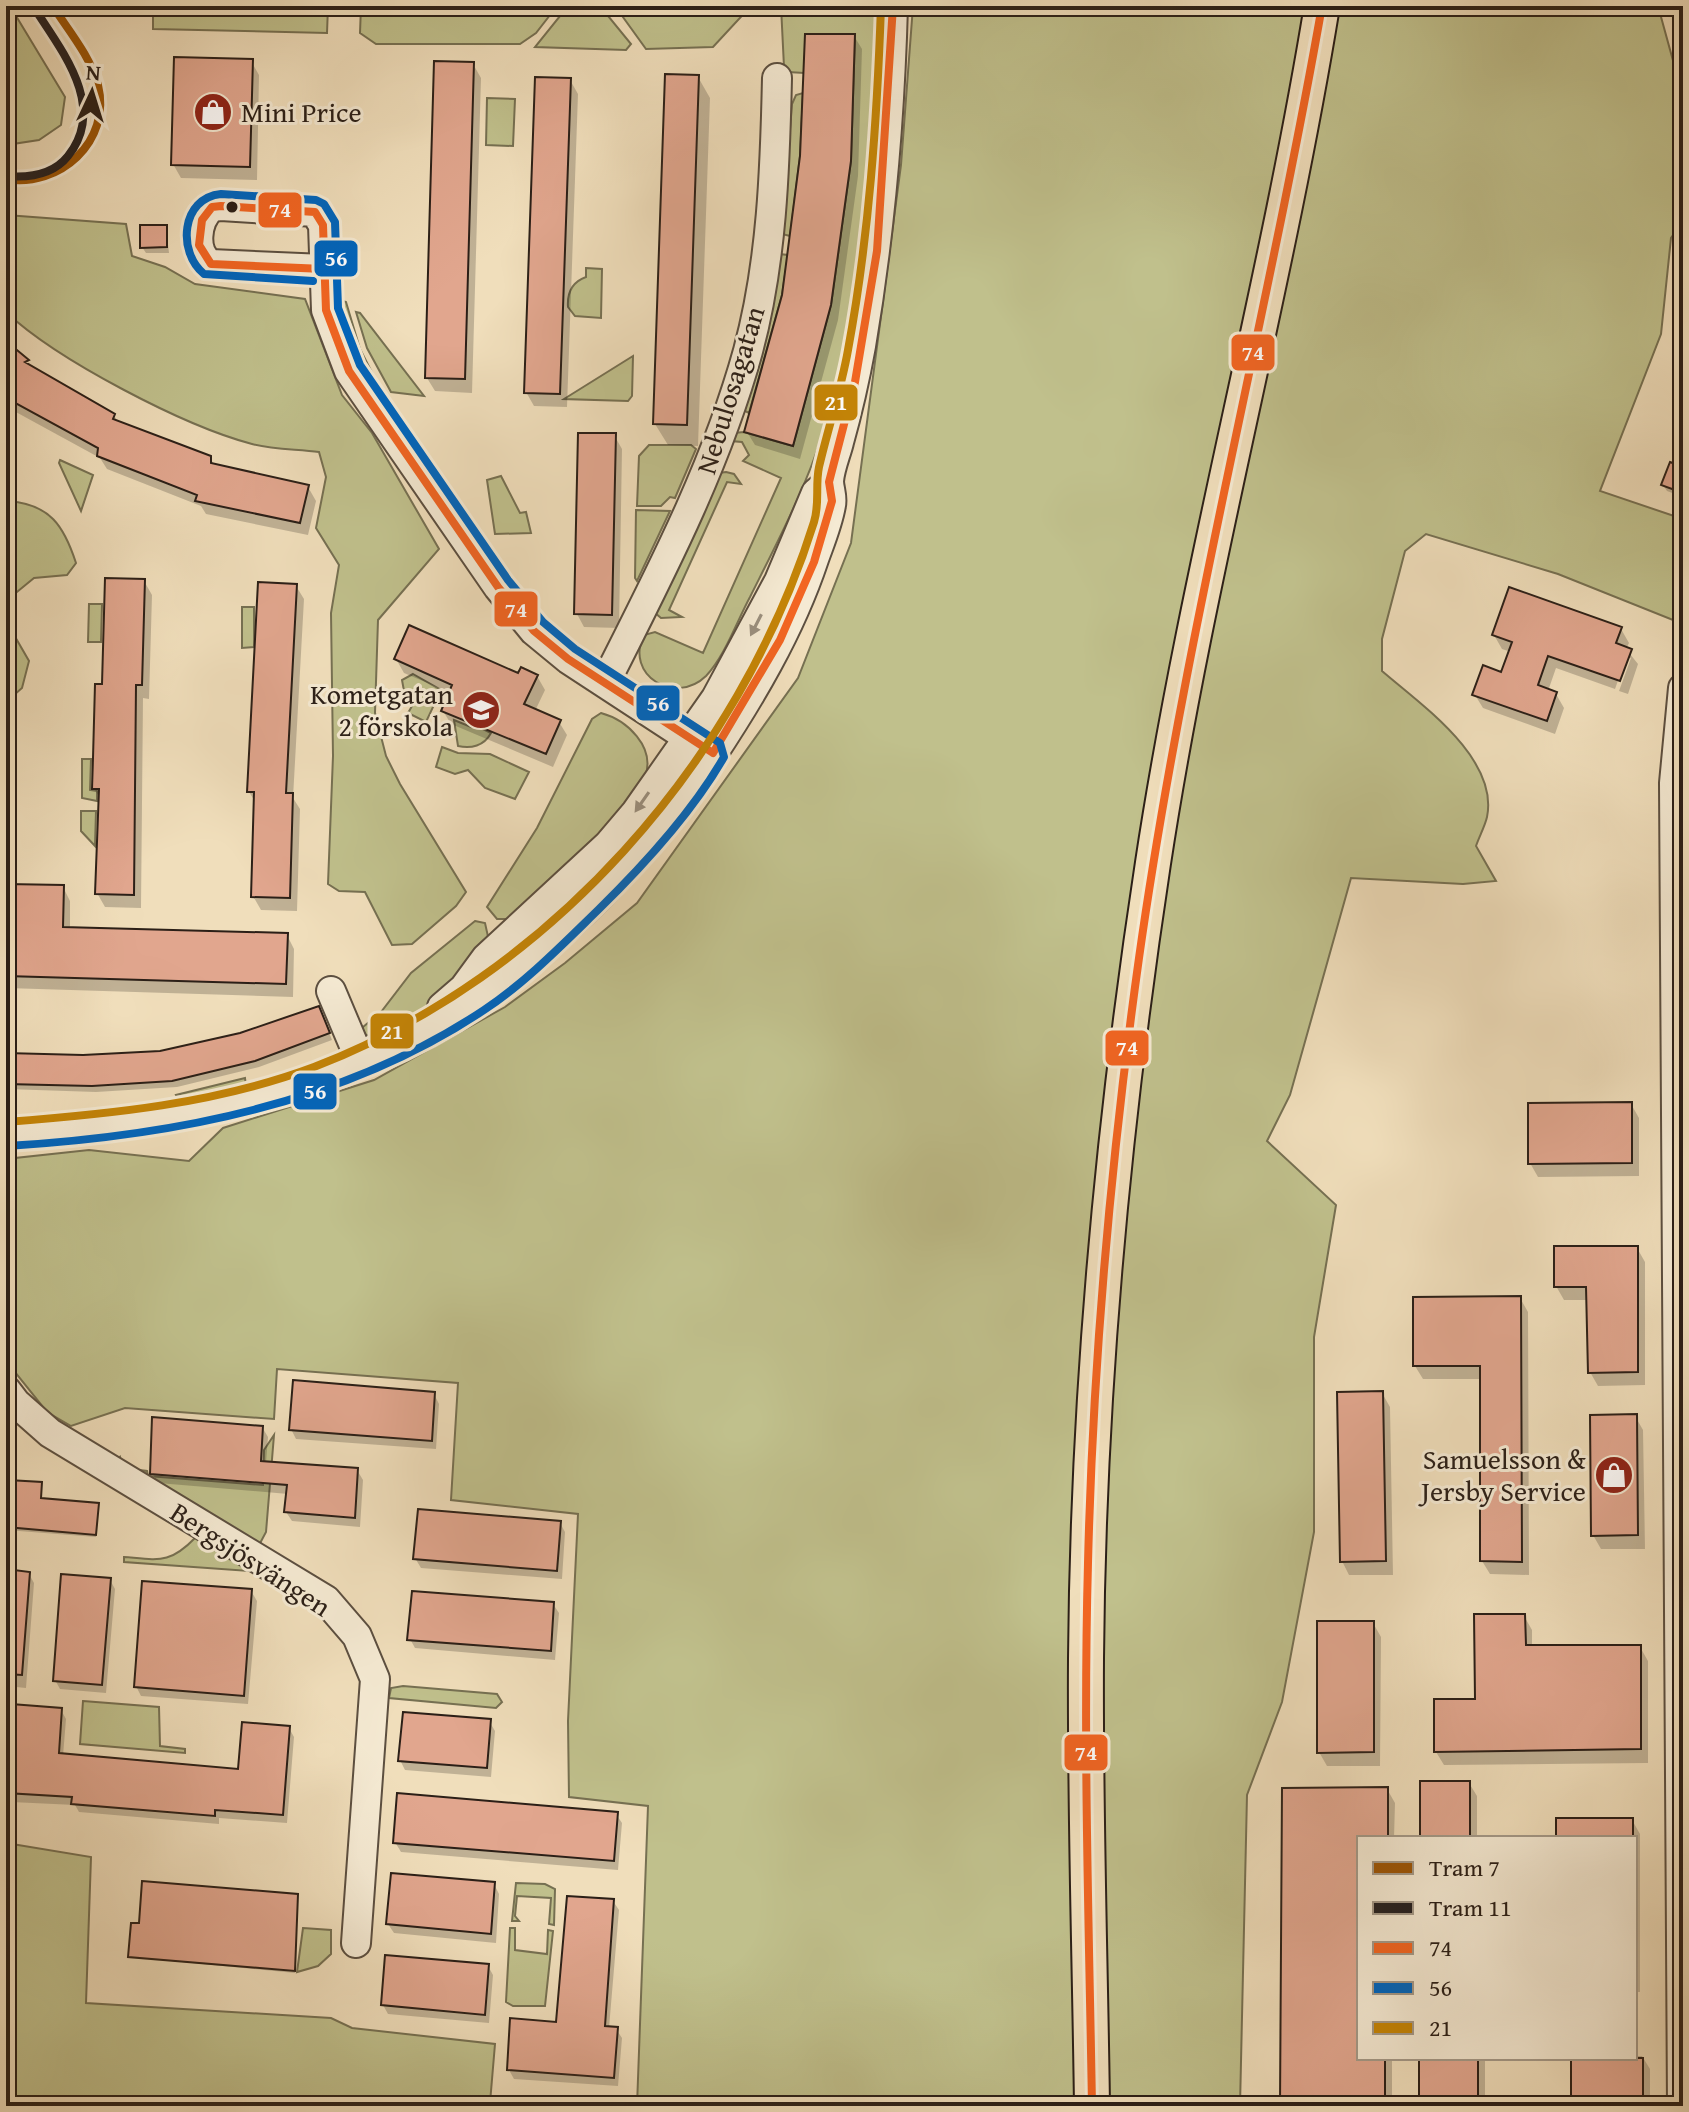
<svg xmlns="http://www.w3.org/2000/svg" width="1689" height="2112" font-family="'Gentium Book Plus',serif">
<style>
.green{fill:#c0c08c;stroke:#767052;stroke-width:2}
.shadow{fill:#0003}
.building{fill:#e1a68e;stroke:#2b1f17;stroke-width:2}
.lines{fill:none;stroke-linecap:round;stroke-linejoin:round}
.minor-casing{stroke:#5c4f40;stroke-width:32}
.major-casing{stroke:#2b1f17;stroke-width:38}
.minor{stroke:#f5ead3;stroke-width:28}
.major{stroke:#f0debb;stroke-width:34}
.tram{stroke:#2b1f17;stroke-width:2}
.bus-1-casing{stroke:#f5ead3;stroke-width:14}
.bus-2-casing{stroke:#f5ead3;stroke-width:14}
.bus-3-casing{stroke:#f5ead3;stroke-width:14}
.bus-1{stroke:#f26522;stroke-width:8}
.bus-2{stroke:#0065bd;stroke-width:8}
.bus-3{stroke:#c48406;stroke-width:8}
.tram-1-casing{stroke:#f5ead3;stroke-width:14}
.tram-2-casing{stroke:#f5ead3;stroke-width:14}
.tram-1{stroke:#9c5506;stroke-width:8}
.tram-2{stroke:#231f20;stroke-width:8}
.oneway{fill:#9a8f7e}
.bus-dot{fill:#2b1f17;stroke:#f5ead3;stroke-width:3}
.labels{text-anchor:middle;stroke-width:6;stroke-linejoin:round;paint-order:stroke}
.poi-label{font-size:28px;fill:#2b1f17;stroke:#f5ead3;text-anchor:end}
.street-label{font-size:28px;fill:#2b1f17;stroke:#f5ead3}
.line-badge{stroke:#f5ead3;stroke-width:3}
.badge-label{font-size:22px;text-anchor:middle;font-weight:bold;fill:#fff}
</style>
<rect width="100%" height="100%" fill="#f0debb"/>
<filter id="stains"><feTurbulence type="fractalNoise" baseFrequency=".0025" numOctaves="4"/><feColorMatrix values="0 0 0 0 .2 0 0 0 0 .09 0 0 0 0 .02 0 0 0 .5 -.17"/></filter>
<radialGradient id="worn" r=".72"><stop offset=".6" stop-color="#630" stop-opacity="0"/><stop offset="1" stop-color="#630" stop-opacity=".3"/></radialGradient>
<path class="green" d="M6,6H10L65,97L61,125L39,140L6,145Z
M153,6H328L327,33L153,29Z
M361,6H557L536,33L520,44H376L360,33Z
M568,6H600L631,44L626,50L535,47Z
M615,6H751L713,47L646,49Z
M781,6H842L847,11L864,8L872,11L877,17C883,69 876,123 871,175C861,261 850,347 824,430C806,488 777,543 750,597C737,621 725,656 706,676C675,706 624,675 644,635L655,632L703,653L781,478L743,461L749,455L742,442L731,441L734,433L744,432L793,446L831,305L851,161L855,34H806L804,73L788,72L784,67Z
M913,6H1658L1683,97V222L1671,238L1661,334L1600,491L1683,519V624L1558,574L1426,534L1405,551L1382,639V671C1420,704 1499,758 1487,817C1485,826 1479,837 1476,846L1496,881L1463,884L1351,878L1290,1095L1267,1141L1336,1205L1314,1337V1532L1282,1702L1247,1795L1240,2106H637L648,1806L569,1797L568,1721L578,1514L451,1500L458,1383L277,1369L274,1419L125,1408L71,1426L47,1412L6,1361V1159L89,1150L189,1161L223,1128L374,1080L505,1007L565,963L637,903L798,678L851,543L901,165Z
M803,93L800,156L790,236L782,234L792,104L796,95Z
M487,98L515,99L513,146L486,145Z
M6,215L126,224L132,256L165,267L195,284L305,299L342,395L372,433L439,549L378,620L375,713L386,756L400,784L466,892L456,906L412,944L392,945L365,892L339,891L328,884L333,756L331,613L339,565L316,528L326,477L319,452C298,449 274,450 252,444C184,426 57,360 6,312Z
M779,254L788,255L782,295L749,413L743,410Z
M586,268L602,269L601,318L575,316L568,307C567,292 572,282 586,277Z
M340,300L346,302L360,349L385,398L381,399L362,367Z
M356,312L360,313L424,396L391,392L367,348Z
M633,356L632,396L628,401L564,399Z
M649,445H691L696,449L675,498L670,497L661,506H637L639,456Z
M60,460L93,475L81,511L59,463Z
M726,472L734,474L741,484L727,482L669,610L682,617L661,618L654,612L719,473Z
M501,476L520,513L526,512L531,533L495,534L487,480Z
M6,497L8,501C50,504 64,526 76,563L67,575L34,578L6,601Z
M636,510L670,511L637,581L635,578Z
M89,604H102L101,642H88Z
M242,607H254V647L242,648Z
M6,621L29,661L22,688L6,702Z
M413,674L441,690L426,722L408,713L412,706L406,702L402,680Z
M601,713C627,720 656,747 645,777C630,818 548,887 514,919H497L487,907L537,828L592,719Z
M454,720L471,727L473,724L491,733C484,746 471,749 458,746Z
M442,747L458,753L490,754L529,772L515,799L485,788L468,770L455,774L436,767Z
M82,759H91L90,790L97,791V801L82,798Z
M81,811H96L95,846L81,831Z
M475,921L485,923L489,941L440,1002L373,1037L357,1032L381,1012L411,973Z
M245,1078L246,1086L185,1100H179L176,1095Z
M274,1435L266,1532L258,1547L115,1464L120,1457L123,1468L147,1471L148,1476L263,1485L264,1450Z
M196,1537L250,1568L249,1571L124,1562V1557C160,1560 170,1564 196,1537Z
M403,1686L497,1694L502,1702L496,1708L389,1698L391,1688Z
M83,1701L159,1707L160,1746L185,1749V1753L80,1744Z
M6,1843L91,1857L86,2003L331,2018L352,2028L495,2044L490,2103L522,2106H6Z
M516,1883L545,1884L555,1889L554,1925L549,1924L551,1898L517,1896L515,1916L519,1921H512Z
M303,1928L331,1930V1954L318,1966L297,1972Z
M510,1928H515V1950L547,1954L548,1930L553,1931L545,2006H513L506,2002Z"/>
<path class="shadow" d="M854,36L862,49L858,176L838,320L800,459L755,445L747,432Z
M251,61L259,75L257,180L181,178L173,164Z
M473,64L481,78L472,393L435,391L427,378Z
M698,77L710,98L698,446L668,445L655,424Z
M570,80L578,94L567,407L534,406L526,392Z
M166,227L169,253H146L142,247Z
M6,344L31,367L114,415L118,423L210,458L215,466L308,487L316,501L308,535L206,514L201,506L107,469L100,458L14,411L6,401Z
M614,435L622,449L619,628L584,627L577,614Z
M1683,469V497L1667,491L1663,485Z
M144,581L152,595L149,699L143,698L141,908L105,907L97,893L101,800L94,788Z
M296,586L304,599L293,798L300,809L297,911L261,910L253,896L256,803L249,792Z
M1621,629L1629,643L1626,649L1638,664L1628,694L1619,691L1631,658H1626L1615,689L1556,668L1548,691L1556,694L1564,708L1555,734L1483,708L1475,695L1502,675L1511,652L1502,649L1494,635Z
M396,659L537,676L545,690L535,711L559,722L567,735L553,767L451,724L443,711L451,693L404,673Z
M6,886L63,887L70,901V929L287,935L294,949L293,997L6,988Z
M322,1015L332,1040L259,1067L177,1087L96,1092L6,1089V1055L83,1057L161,1053Z
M1631,1104L1639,1118V1176L1538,1177L1530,1163Z
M1637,1248L1645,1262V1385L1598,1386L1590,1372L1589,1300H1564L1556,1286Z
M1520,1298L1528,1312L1529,1575L1490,1574L1482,1561V1379H1423L1415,1366Z
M1382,1393L1390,1407L1393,1575H1349L1342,1561Z
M434,1394L439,1404L436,1449L296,1439L291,1429Z
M1635,1416L1643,1430L1645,1549H1601L1593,1535Z
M262,1427L268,1437L266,1463L357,1470L363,1480L360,1527L292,1521L286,1512L288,1494L158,1483L152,1473Z
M6,1482L41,1484V1500L98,1505L96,1537L6,1530Z
M560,1523L565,1532L562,1579L421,1568L415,1558Z
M6,1572L29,1574L34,1583L26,1688L6,1686Z
M110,1580L115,1589L106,1693L60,1689L55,1680Z
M251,1591L257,1601L248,1704L141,1696L136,1686Z
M553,1604L559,1613L555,1660L415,1648L410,1639Z
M1524,1616L1532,1630V1647H1640L1648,1661V1763L1444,1765L1436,1752L1477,1701Z
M1373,1623L1381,1637L1380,1766H1327L1319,1752Z
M13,1706L61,1710L66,1719L63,1756L240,1771L289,1728L294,1737L287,1823L219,1818V1824L79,1812L75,1805L11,1802L6,1787Z
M489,1721L495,1731L491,1777L405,1770L400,1760Z
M1469,1783L1477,1796V1838H1422Z
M1387,1789L1395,1803L1394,1838H1359V2058H1392V2106H1282L1284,1790Z
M616,1814L622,1823L618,1870L401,1852L395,1842Z
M1632,1820L1640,1834V1992H1635V1838H1558Z
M494,1884L499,1894L496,1943L394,1933L388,1924Z
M298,1898L295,1973L130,1957Z
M613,1901L619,1910L609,2028L616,2029L622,2038L618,2086L514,2079L509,2070L558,2024Z
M488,1966L493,1975L489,2023L388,2014L383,2005Z
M1635,2056H1642L1650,2069V2106H1573V2058Z
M1420,2058H1485V2106H1420Z"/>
<path class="building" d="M805,34H855L851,161L831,305L793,446L744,432L782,295L800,156Z
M174,57L253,59L250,167L171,165Z
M434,61L474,62L465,379L425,378Z
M665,74L699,75L687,425L653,424Z
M535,77L571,78L560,394L524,393Z
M140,225H167V247L140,248Z
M6,341L29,360L25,362L115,414L113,419L211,456V463L309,485L300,523L195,501L197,495L97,456L98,448L6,398Z
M578,433H616L612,615L574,614Z
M1670,462L1683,467V493L1661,485Z
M105,578L145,579L142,685H136L134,895L95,894L99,789H92L93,758L95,684H102Z
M258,582L297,584L286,793H293L290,898L251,897L254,792H247Z
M1509,587L1622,627L1616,643L1632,649L1620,681L1548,656L1538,685L1557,692L1547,721L1472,695L1483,665L1501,672L1512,642L1492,635Z
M409,625L518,673L521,667L538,675L524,704L561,720L546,754L441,711L452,685L394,659Z
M6,884L64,885L63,927L288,933L286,984L6,976Z
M319,1006L330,1033L255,1061L172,1081L92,1086L6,1084V1053L83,1055L160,1051L240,1033Z
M1632,1102V1163L1528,1164V1103Z
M1554,1246H1638V1372L1588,1373L1586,1287H1554Z
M1521,1296L1522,1562L1480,1561V1366H1413V1297Z
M293,1380L435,1392L432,1441L289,1430Z
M1383,1391L1386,1561L1340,1562L1337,1392Z
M1637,1414L1638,1535L1591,1536L1590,1415Z
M152,1417L263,1426L261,1461L358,1468L355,1518L284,1512L287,1485L150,1474Z
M8,1480L42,1482L41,1498L99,1503L96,1535L6,1527Z
M418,1509L561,1521L557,1571L413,1559Z
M6,1569L30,1572L22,1675L6,1674Z
M61,1574L111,1578L102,1685L53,1681Z
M142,1581L252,1589L244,1696L134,1687Z
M412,1591L554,1602L551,1651L407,1640Z
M1474,1614H1525L1526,1645H1641V1749L1434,1752V1699H1475Z
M1317,1621H1374V1752L1317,1753Z
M11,1704L62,1708L59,1753L238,1769L242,1722L290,1726L283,1815L215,1810V1816L71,1804L72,1797L6,1793Z
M403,1712L491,1719L487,1768L398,1761Z
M1420,1781H1470V1838H1420Z
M1388,1787V1838H1359V2058H1385V2101H1356V2106H1280L1282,1788Z
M397,1793L618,1812L614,1861L393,1843Z
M1556,1818H1633V1838H1556Z
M391,1873L495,1882L491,1934L386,1924Z
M142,1881L298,1894L295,1971L128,1957L131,1923H139Z
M567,1896L614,1899L605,2026L618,2027L614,2078L507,2070L510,2018L556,2022Z
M385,1955L489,1964L485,2015L381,2005Z
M1419,2058H1478V2106H1419Z
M1571,2058H1643V2106H1571Z"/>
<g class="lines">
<g class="minor-casing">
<path id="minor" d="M324,269L211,264C192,253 196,220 212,207L221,206L315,212L323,225L326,310L349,371L498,587L534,631L568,659L704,748
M606,681C660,574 716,467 748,351C772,262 775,169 777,78
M331,991L361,1062
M442,1007L464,988L486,958L608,845L636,812L716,698L779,581L816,493L829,482
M6,1134C308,1124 538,1015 708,761C750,698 790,631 814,559C820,542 828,523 831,505C833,497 829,489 829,481C830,468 836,454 839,442C848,410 855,379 861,346C880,234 890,120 893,6
M6,1390L16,1403L50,1433L326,1600L357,1636L375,1679L356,1943
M1682,2106L1674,783L1683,688"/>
</g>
<g class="major-casing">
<path id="major" d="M1092,2106C1090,1957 1085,1808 1086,1659C1088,1393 1113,1125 1153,863C1197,574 1275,293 1322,6"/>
</g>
<use href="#minor" class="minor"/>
<use href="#major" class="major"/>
<path class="tram" d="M53,6L58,14"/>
<g class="bus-1-casing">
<path id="bus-1" d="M324,269L211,264L199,245L202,220L212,207L221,206L315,212L323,225L326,310L349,371L498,587L534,631L568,659L713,753
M713,753L780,640L814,562L832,501L829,482L855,382L877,251L893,6
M1092,2106C1089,1925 1083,1744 1088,1563C1093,1361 1111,1158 1139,958C1184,638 1266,324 1322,6"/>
</g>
<g class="bus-2-casing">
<path id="bus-2" d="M7,1146C173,1136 343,1104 484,1010C525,983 563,944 598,910C644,865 692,813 724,757L720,743L575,649L543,622L508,580L360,365L338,308L335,222L324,204L316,200L221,194C181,198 177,252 204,274L313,281"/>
</g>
<g class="bus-3-casing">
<path id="bus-3" d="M6,1122C110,1114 215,1104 314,1067C549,977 739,762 814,522C820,503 815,486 819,467C828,428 841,390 848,350C869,237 877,121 881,6"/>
</g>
<use href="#bus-1" class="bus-1"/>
<use href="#bus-2" class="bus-2"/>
<use href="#bus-3" class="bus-3"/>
<g class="tram-1-casing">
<path id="tram-1" d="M6,179C59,188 112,142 98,85C91,59 73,36 58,14"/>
</g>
<g class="tram-2-casing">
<path id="tram-2" d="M6,176C29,178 53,175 68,156C108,106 61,50 33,6"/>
</g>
<use href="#tram-1" class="tram-1"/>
<use href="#tram-2" class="tram-2"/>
</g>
<defs><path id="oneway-solid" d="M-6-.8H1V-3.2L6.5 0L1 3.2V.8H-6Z" transform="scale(2)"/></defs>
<g class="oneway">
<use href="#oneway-solid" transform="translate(756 625) rotate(117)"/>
<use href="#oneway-solid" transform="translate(642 802) rotate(125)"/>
</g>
<defs>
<g id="shop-disc" transform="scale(2)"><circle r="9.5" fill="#8f2418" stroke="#f5ead3"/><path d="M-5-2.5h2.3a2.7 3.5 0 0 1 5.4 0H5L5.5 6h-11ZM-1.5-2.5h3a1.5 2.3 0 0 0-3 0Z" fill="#fff"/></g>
<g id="school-disc" transform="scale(2)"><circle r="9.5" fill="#8f2418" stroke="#f5ead3"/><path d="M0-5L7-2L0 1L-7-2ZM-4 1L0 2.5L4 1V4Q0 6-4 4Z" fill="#fff"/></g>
</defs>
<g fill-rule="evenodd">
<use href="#shop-disc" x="213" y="112"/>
<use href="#school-disc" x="481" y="710"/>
<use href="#shop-disc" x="1614" y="1475"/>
</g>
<circle class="bus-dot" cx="232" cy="207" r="7"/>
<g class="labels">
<g class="poi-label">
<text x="241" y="122" text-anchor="start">Mini Price</text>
<text x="453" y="704">Kometgatan<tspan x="453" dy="32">2 förskola</tspan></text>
<text x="1586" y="1469">Samuelsson &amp;<tspan x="1586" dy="32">Jersby Service</tspan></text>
</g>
<g class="street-label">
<text transform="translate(730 390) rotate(-73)" y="10">Nebulosagatan</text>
<text transform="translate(251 1559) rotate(33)" y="10">Bergsjösvängen</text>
</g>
</g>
<g class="line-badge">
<rect x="257" y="191" width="46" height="38" rx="8" fill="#f26522"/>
<rect x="313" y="239" width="46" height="39" rx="8" fill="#0065bd"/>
<rect x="1230" y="333" width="46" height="39" rx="8" fill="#f26522"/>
<rect x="813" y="383" width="46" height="39" rx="8" fill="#c48406"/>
<rect x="493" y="590" width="46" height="38" rx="8" fill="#f26522"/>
<rect x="635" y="684" width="46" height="38" rx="8" fill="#0065bd"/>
<rect x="369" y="1012" width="46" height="38" rx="8" fill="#c48406"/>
<rect x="1104" y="1029" width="46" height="38" rx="8" fill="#f26522"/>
<rect x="292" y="1072" width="46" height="39" rx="8" fill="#0065bd"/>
<rect x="1063" y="1733" width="46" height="39" rx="8" fill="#f26522"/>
</g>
<g class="badge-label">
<text x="280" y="217">74</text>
<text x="336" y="266">56</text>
<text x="1253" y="360">74</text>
<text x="836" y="410">21</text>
<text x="516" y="617">74</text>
<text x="658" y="711">56</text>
<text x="392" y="1039">21</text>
<text x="1127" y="1055">74</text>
<text x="315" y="1099">56</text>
<text x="1086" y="1760">74</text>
</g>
<rect width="1689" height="2112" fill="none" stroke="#f0debb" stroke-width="32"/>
<rect x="8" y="8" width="1673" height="2096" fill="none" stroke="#2b1f17" stroke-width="4"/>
<rect x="16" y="16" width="1657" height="2080" fill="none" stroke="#2b1f17" stroke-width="2"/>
<rect x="1357" y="1836" width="280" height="224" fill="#f5ead3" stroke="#a49988" stroke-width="2"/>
<rect x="1373" y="1862" width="40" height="12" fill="#9c5506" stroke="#a49988" stroke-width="2"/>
<text x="1429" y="1876" font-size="24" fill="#2b1f17">Tram 7</text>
<rect x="1373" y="1902" width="40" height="12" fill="#231f20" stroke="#a49988" stroke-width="2"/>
<text x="1429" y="1916" font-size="24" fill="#2b1f17">Tram 11</text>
<rect x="1373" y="1942" width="40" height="12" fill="#f26522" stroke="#a49988" stroke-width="2"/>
<text x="1429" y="1956" font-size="24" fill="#2b1f17">74</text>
<rect x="1373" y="1982" width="40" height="12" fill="#0065bd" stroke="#a49988" stroke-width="2"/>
<text x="1429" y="1996" font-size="24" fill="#2b1f17">56</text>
<rect x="1373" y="2022" width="40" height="12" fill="#c48406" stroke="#a49988" stroke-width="2"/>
<text x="1429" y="2036" font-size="24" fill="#2b1f17">21</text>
<g transform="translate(92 92) rotate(4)" stroke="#f5ead3" stroke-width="6" paint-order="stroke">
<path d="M0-6L14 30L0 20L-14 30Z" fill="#2b1f17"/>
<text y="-12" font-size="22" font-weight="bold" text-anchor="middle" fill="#2b1f17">N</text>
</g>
<rect width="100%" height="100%" filter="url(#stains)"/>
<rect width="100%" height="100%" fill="url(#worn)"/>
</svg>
